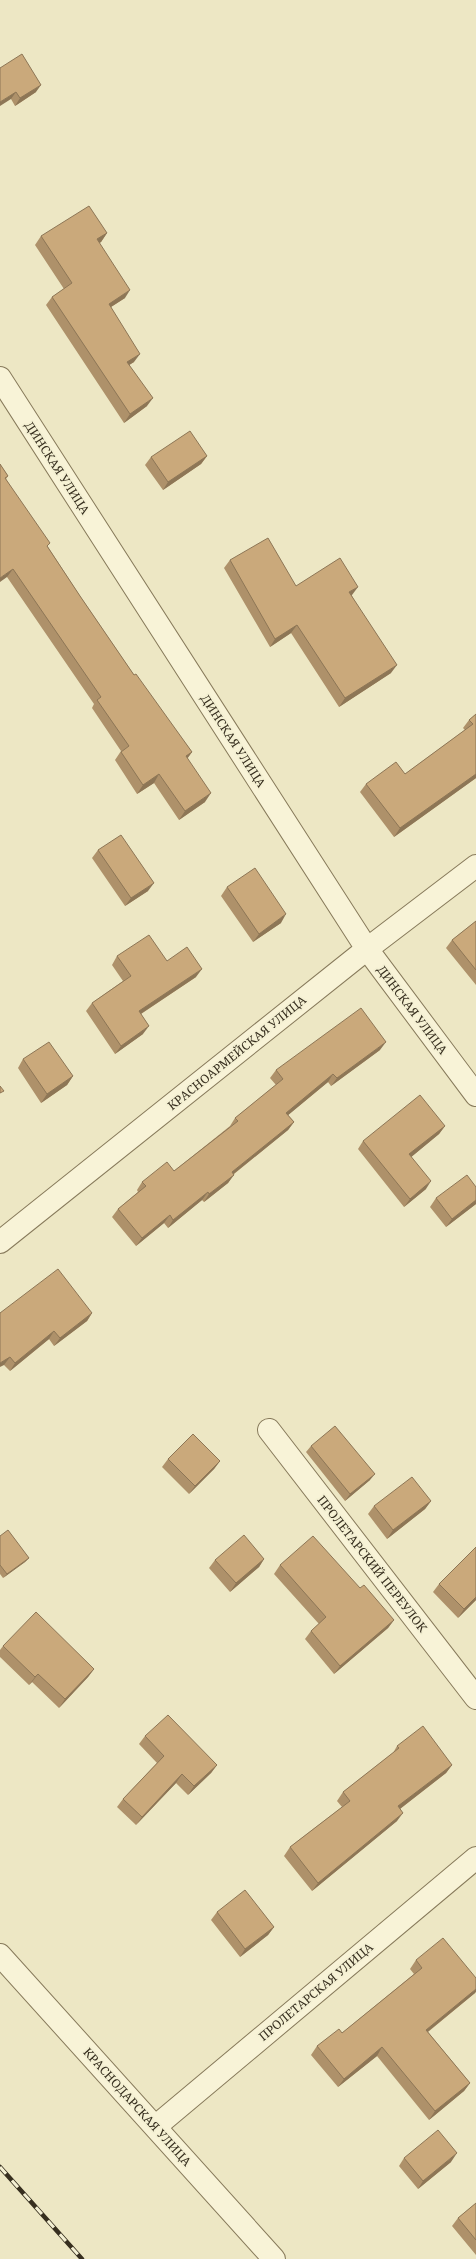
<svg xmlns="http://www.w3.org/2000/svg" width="476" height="2259" font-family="'Noto Serif',serif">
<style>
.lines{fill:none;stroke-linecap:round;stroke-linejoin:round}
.street-casing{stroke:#877a5b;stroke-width:24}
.street{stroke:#f8f3d7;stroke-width:22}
.rail-casing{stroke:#372f1f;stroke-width:4.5}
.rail{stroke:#f4f0d3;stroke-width:3;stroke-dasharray:9;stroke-linecap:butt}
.wall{fill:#ae916a}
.shaded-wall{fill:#8d7656}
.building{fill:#caa97b;stroke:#8d7656}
.labels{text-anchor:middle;stroke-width:3.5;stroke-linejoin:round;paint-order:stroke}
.street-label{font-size:12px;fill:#372f1f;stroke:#f4f0d3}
</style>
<rect width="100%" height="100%" fill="#ede7c4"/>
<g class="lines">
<g class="street-casing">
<path id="street" d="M0,378L367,949L476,1095
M0,1242L367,949L476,866
M269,1430L476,1698
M0,1955L274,2259
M155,2127L476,1858"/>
</g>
<use href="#street" class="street"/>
<g class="rail-casing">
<path id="rail" d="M0,2167L82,2259"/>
</g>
<use href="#rail" class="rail"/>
</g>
<path class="wall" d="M0,68L36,92L15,106L11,99Z
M107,233L101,242L99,243L125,298L111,307L134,362L129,365L147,406L124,423L46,305L52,297L64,289L35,245L41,236Z
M207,456L201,464L163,490L145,465L151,457Z
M0,464L8,476L6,479L48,547L80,596L134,675L192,752L187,759L205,802L179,820L154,783L137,794L115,760L121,751L92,708L94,704L7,577Z
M230,560L296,586L352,595V596L391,673L339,707L291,633L270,647L224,568Z
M476,714V778L394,837L360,792L366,784L405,774L465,730L463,728L469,720Z
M98,850L148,891L125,906L92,858Z
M227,887L281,923L253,942L221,896Z
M476,921V985L446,948L452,940Z
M117,956L167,961L196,977L141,1014L143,1034L115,1054L86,1011L92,1003L123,981L112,965Z
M380,1050L331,1086L328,1082L288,1115L294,1122L288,1130L234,1174L228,1183L204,1202L202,1200L168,1228L164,1223L136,1246L112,1217L118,1209L138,1192L137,1190L142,1182L174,1171L230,1126L235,1118L276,1085L270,1078L276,1070Z
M23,1059L73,1076L67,1085L41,1103L18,1068Z
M445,1126L439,1134L411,1157L426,1189L404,1207L358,1149L363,1141Z
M476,1187V1204L446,1227L430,1207L436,1198Z
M0,1313H92L87,1321L54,1346L49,1339L10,1371L4,1365Z
M311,1446L370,1480L345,1501L306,1452Z
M168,1459L220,1461L214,1469L189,1494L162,1467Z
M431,1501L425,1509L387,1539L368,1514L374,1506Z
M0,1536L29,1558L25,1562L3,1578L0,1574Z
M476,1547V1600L458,1618L433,1592L439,1584Z
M264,1559L259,1567L230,1592L209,1568L215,1560Z
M280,1565L360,1588L394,1620L388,1628L334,1674L305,1639L311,1631L319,1624L274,1574Z
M3,1646L94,1669L88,1677L59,1708L32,1682L29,1685L0,1657V1650Z
M145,1736L217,1765L211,1773L188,1795L176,1783L136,1825L117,1807L123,1799L157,1763L139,1744Z
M397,1746L452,1765L446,1773L400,1809L397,1821L312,1891L284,1856L290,1847L342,1807L337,1801L343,1792L393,1753Z
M217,1912L274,1927L268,1935L240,1957L211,1920Z
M416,1960L475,1993L428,2032L470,2083L464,2091L429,2120L377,2056L338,2087L311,2055L317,2046L342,2033L414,1974L410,1969Z
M404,2158L451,2162L418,2189L399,2166Z
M476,2203V2255L452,2226L458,2218Z"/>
<path class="shaded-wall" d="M41,85L36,92L15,106L20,98Z
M16,92L11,99L0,106V102Z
M107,233L101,242L92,248L97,239Z
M130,290L125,298L103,312L109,304Z
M140,354L134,362L121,370L127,362Z
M153,398L147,406L124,423L130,414Z
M207,456L201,464L163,490L168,482Z
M13,569L7,577L0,582V578Z
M358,587L352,595L344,601L349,592Z
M297,625L291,633L270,647L275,639Z
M397,665L391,673L339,707L345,698Z
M192,752L186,760V756Z
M159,774L154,783L137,794L143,785Z
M476,774V778L394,837L400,828Z
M211,793L205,802L179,820L185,811Z
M154,883L148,891L125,906L131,898Z
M286,914L281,923L253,942L259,934Z
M202,969L196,977L133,1019L139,1011Z
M149,1026L143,1034L115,1054L121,1046Z
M386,1042L380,1050L331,1086L337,1078Z
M333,1074L328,1082L281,1121L286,1113Z
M73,1076L67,1085L41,1103L47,1094Z
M294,1122L288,1130L226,1180L232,1172Z
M445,1126L439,1134L404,1163L409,1154Z
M234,1175L228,1183L204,1202L209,1194Z
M431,1181L426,1189L404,1207L410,1199Z
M208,1192L202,1200L168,1228L173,1220Z
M476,1200V1204L446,1227L452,1219Z
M170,1215L164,1223L136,1246L142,1238Z
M92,1313L87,1321L54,1346L60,1338Z
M54,1331L49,1339L10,1371L15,1363Z
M10,1357L4,1365L0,1367V1363Z
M220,1461L214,1469L189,1494L195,1486Z
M375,1474L370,1480L345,1501L350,1494Z
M431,1501L425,1509L387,1539L393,1530Z
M29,1558L25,1562L3,1578L7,1574Z
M264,1559L259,1567L230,1592L236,1583Z
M476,1597V1600L458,1618L464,1609Z
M394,1620L388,1628L334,1674L340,1666Z
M94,1669L88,1677L59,1708L65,1699Z
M38,1674L32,1682L29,1685L35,1677Z
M217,1765L211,1773L188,1795L194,1786Z
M452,1765L446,1773L392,1815L398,1806Z
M182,1774L176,1783L136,1825L142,1817Z
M403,1813L397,1821L312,1891L318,1883Z
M274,1927L268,1935L240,1957L245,1949Z
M476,1989V1992L475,1993L420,2038L426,2030Z
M382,2047L377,2056L338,2087L344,2079Z
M470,2083L464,2091L429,2120L435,2111Z
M457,2153L451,2162L418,2189L423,2181Z"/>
<path class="building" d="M22,54L41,85L20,98L16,92L0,102V68Z
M89,206L107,233L97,239L130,290L109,304L140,354L127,362L153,398L130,414L52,297L72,283L41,236Z
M190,431L207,456L168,482L151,457Z
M0,464L8,476L5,478L50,543L47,546L80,596L134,675L136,674L192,752L186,756L211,793L185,811L159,774L143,785L121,752L129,746L97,700L101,697L13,569L0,578Z
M268,538L296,586L340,558L358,587L349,592L397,665L345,698L297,625L275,639L230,560Z
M476,714V774L400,828L366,784L396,762L405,774L473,724L469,720Z
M121,835L154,883L131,898L98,850Z
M255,868L286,914L259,934L227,887Z
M476,921V970L452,940Z
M149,935L167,961L187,947L202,969L139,1011L149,1026L121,1046L92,1003L131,976L117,956Z
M361,1008L386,1042L337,1078L333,1074L286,1113L294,1122L232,1172L234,1175L209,1194L208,1192L173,1220L170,1215L142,1238L118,1209L146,1186L142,1182L167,1162L174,1171L238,1121L235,1118L283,1079L276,1070Z
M49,1042L73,1076L47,1094L23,1059Z
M0,1086L4,1091L0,1093Z
M420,1095L445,1126L409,1154L431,1181L410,1199L363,1141Z
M467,1175L476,1187V1200L452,1219L436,1198Z
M58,1269L92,1313L60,1338L54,1331L15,1363L10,1357L0,1363V1313Z
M335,1426L375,1474L350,1494L311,1446Z
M193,1434L220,1461L195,1486L168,1459Z
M412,1477L431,1501L393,1530L374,1506Z
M8,1530L29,1558L7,1574L0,1565V1536Z
M244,1535L264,1559L236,1583L215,1560Z
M313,1536L360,1588L364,1585L394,1620L340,1666L311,1631L326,1617L280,1565Z
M476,1547V1597L464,1609L439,1584Z
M36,1612L94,1669L65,1699L38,1674L35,1677L3,1646Z
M168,1715L217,1765L194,1786L182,1774L142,1817L123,1799L164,1756L145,1736Z
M423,1726L452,1765L398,1806L403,1813L318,1883L290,1847L350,1801L343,1792L399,1748L397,1746Z
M245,1890L274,1927L245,1949L217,1912Z
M443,1938L476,1978V1989L426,2030L470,2083L435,2111L382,2047L344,2079L317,2046L339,2029L342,2033L422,1968L416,1960Z
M438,2130L457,2153L423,2181L404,2158Z
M476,2203V2240L458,2218Z"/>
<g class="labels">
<g class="street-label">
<text transform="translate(57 468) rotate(57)" y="4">ДИНСКАЯ УЛИЦА</text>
<text transform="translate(233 741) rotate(57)" y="4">ДИНСКАЯ УЛИЦА</text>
<text transform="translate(412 1010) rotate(53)" y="4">ДИНСКАЯ УЛИЦА</text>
<text transform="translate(237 1053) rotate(-39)" y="4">КРАСНОАРМЕЙСКАЯ УЛИЦА</text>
<text transform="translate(372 1564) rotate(52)" y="4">ПРОЛЕТАРСКИЙ ПЕРЕУЛОК</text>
<text transform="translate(316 1992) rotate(-40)" y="4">ПРОЛЕТАРСКАЯ УЛИЦА</text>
<text transform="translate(137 2107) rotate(48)" y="4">КРАСНОДАРСКАЯ УЛИЦА</text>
</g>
</g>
</svg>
